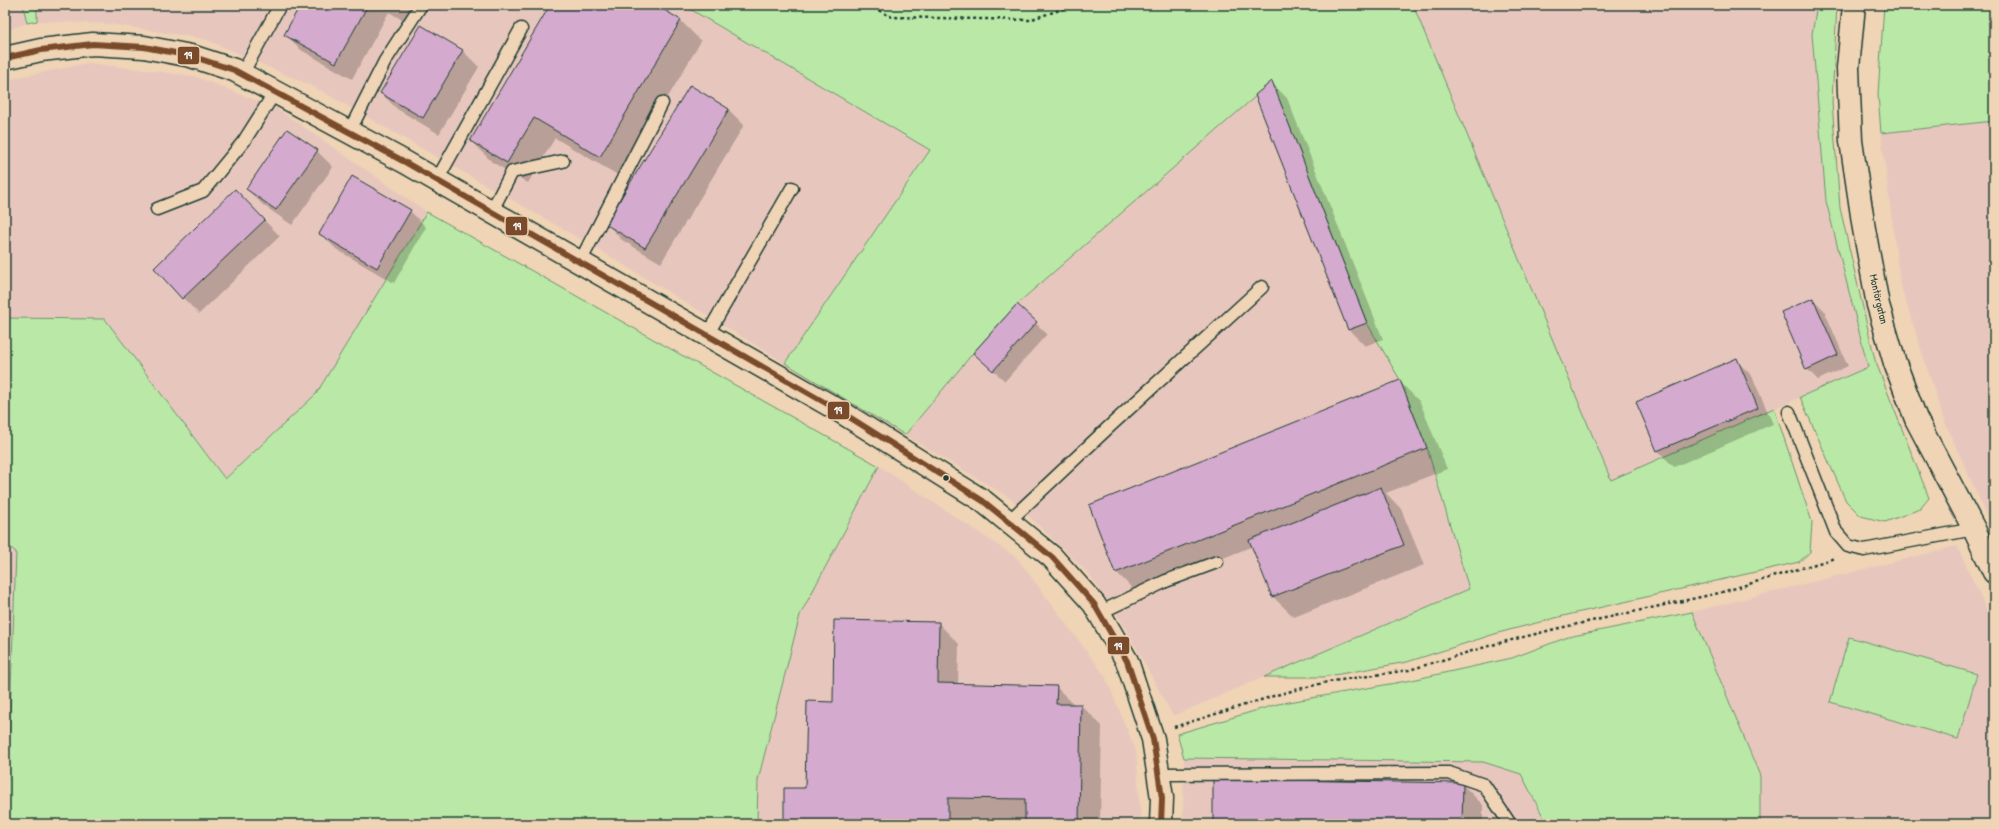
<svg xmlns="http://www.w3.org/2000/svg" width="1999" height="829" font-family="'Patrick Hand',sans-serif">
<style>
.built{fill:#e7c7bd}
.green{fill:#bae8a6;stroke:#6c926d}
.shadow{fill:#0003}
.building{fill:#d4aace;stroke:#1f3d34}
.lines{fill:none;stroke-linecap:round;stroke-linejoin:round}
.service-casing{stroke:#1f3d34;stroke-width:15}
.minor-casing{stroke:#1f3d34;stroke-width:25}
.tertiary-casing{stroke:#1f3d34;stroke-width:25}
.path{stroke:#1f3d34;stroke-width:2.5;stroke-dasharray:3 3;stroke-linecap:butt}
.service{stroke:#efd4b6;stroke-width:12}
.minor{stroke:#efd4b6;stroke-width:22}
.tertiary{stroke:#efd4b6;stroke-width:22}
.bus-1-casing{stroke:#efd4b6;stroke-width:9}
.bus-1{stroke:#7a4b2a;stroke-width:6}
.bus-dot{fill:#1f3d34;stroke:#efd4b6;stroke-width:1.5}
.labels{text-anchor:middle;stroke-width:3;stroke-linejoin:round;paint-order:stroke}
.street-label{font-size:11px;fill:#1f3d34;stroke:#efd4b6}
.line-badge{stroke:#efd4b6;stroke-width:1.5}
.badge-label{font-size:11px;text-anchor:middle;font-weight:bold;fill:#fff}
</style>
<rect width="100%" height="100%" fill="#efd4b6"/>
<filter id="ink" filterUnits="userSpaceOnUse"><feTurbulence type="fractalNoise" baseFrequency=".025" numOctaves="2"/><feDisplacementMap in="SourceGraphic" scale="8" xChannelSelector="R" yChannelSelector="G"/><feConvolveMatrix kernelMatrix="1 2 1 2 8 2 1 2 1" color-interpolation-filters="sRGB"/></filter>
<g filter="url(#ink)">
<path class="built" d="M5,5H23L27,23L5,31Z
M37,5H683L930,150L785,363L596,248L316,88L205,39L110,24L37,21Z
M1413,5H1817L1812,34L1826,201L1868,367L1611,481Z
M88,63L194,76L276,108L427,212L316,395L225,479L105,319L5,318V80Z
M1272,81L1367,323L1400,380L1427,448L1469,589L1173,716L1123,624L1089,574L1010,498L905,435L973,353L1017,304Z
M1994,121V514L1987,516L1943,418L1900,283L1881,133Z
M879,466L1017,558L1105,676L1136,751L1141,824H757L758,780L800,615Z
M5,543L16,552L6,824H5Z
M1957,546L1994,626V824H1760V775L1692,612Z
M1184,758L1483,762L1521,774L1547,824H1183Z"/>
<path class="green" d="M23,5H37V21L27,23Z
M683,5H1413L1611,480L1774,408L1812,522L1810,552L1799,562L1563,616L1498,633L1407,662L1323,677H1264L1469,589L1427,448L1400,380L1367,323L1272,82L1017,304L973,353L905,435L785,363L930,150Z
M1817,5H1837L1832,102L1840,208L1875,360L1929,498L1920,509L1885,522L1861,516L1846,501L1800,397L1868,367L1826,201L1812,34Z
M1884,5H1994V121L1881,133L1878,94Z
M427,212L879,466L800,615L758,780L757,824H6L16,552L5,543V318L105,319L225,479L316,394Z
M1692,612L1760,776V824H1547L1521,774L1483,762L1184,758L1177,734L1278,704L1412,680L1512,658L1568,637Z
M1849,637L1977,674L1958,739L1830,702Z"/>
<path class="shadow" d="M301,5H419L409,24L389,12L352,79L301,50L285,34Z
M552,5H654L681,21L701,41L621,177L555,138L528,183L492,162L471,141Z
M421,26L463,51L479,67L439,134L397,109L381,93Z
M1272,83L1287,98L1383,339L1365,346L1349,330L1256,96Z
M728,109L744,125L661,263L622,240L607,224Z
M317,151L333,167L292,225L263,205L247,189Z
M353,177L410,211L426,227L394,283L336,249L320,233Z
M251,207L280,236L199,314L183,298Z
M1813,299L1824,310L1848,366L1818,380L1807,369Z
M1017,305L1047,334L1005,381L985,363Z
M1736,360L1752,376L1773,424L1674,467L1658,451L1637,403Z
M1400,382L1420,402L1447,469L1386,493L1401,509L1424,565L1294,617L1273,597L1253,546L1137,593L1116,572Z
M938,623L959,644L958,685L1056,687L1075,705H1081L1102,726L1100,824H1026V819L968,818V824H785L806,789L834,703Z
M1462,784L1483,805V824H1214Z"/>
<path class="building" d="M300,5H368L336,63L284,35Z
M550,5H656L681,20L600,157L534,118L507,163L470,141Z
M421,25L463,50L423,118L380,93Z
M1272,81L1367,323L1348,330L1255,95Z
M690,85L729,109L645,248L605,224Z
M287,129L318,150L276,210L246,189Z
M352,176L411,210L377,268L319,234Z
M235,189L265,220L182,299L154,268Z
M1813,298L1838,355L1806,370L1781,312Z
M1017,304L1037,322L993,371L973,353Z
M1737,358L1758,408L1657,451L1636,402Z
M1400,380L1427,448L1115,573L1089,505Z
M1381,487L1404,545L1272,597L1249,540Z
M834,620L939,622L938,683L1057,686L1056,704H1081L1079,824H1025V799L948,798V824H784V788H805L807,701L833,702Z
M1213,779L1463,783L1462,824H1213Z"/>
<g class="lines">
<g class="service-casing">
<path id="service" d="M242,74L280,5
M349,132L385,61L421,5
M437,180L521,29
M157,209L203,191L244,141L275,92
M491,212L512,172L563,161
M580,262L662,103
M707,335L792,188
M1789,412L1836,532L1848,546L1864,550L1974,529
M1009,521L1110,426L1262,287
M1099,613L1166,581L1217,562
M1158,774L1449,773L1484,785L1510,824"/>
</g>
<g class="minor-casing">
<path id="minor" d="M5,58L41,50L93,44L144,47L191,56L234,70L403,161L838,410L983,501L1052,557L1094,604L1127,661L1153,739L1162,798L1161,824"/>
</g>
<g class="tertiary-casing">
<path id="tertiary" d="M1854,5L1848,68L1851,141L1864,229L1878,305L1895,363L1916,419L1974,529L1994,572"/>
</g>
<path class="path" d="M868,5L892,17L1029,20L1075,5
M1174,727L1280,694L1327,682L1409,670L1492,645L1555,629L1719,593L1835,558"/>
<use href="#service" class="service"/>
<use href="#minor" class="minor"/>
<use href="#tertiary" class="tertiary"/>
<g class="bus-1-casing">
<path id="bus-1" d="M5,58L41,50L93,44L144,47L191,56L234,70L403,161L838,410L983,501L1052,557L1094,604L1127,661L1153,739L1162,798L1161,824"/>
</g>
<use href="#bus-1" class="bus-1"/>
</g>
</g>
<circle class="bus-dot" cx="946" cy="478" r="3.5"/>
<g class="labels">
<g class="street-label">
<text transform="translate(1879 299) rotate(77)" y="4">Montörgatan</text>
</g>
</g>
<g class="line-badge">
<rect x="177" y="46" width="23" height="19" rx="4" fill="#7a4b2a"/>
<rect x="505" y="216" width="23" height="20" rx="4" fill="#7a4b2a"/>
<rect x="827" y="401" width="23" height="19" rx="4" fill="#7a4b2a"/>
<rect x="1107" y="636" width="23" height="19" rx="4" fill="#7a4b2a"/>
</g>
<g class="badge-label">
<text x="188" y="59">19</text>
<text x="517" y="230">19</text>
<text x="838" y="414">19</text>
<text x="1118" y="650">19</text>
</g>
<rect width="1999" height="829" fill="none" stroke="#efd4b6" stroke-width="20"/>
<rect x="10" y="10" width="1979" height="809" fill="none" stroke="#1f3d34" stroke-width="1.5" filter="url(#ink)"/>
</svg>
